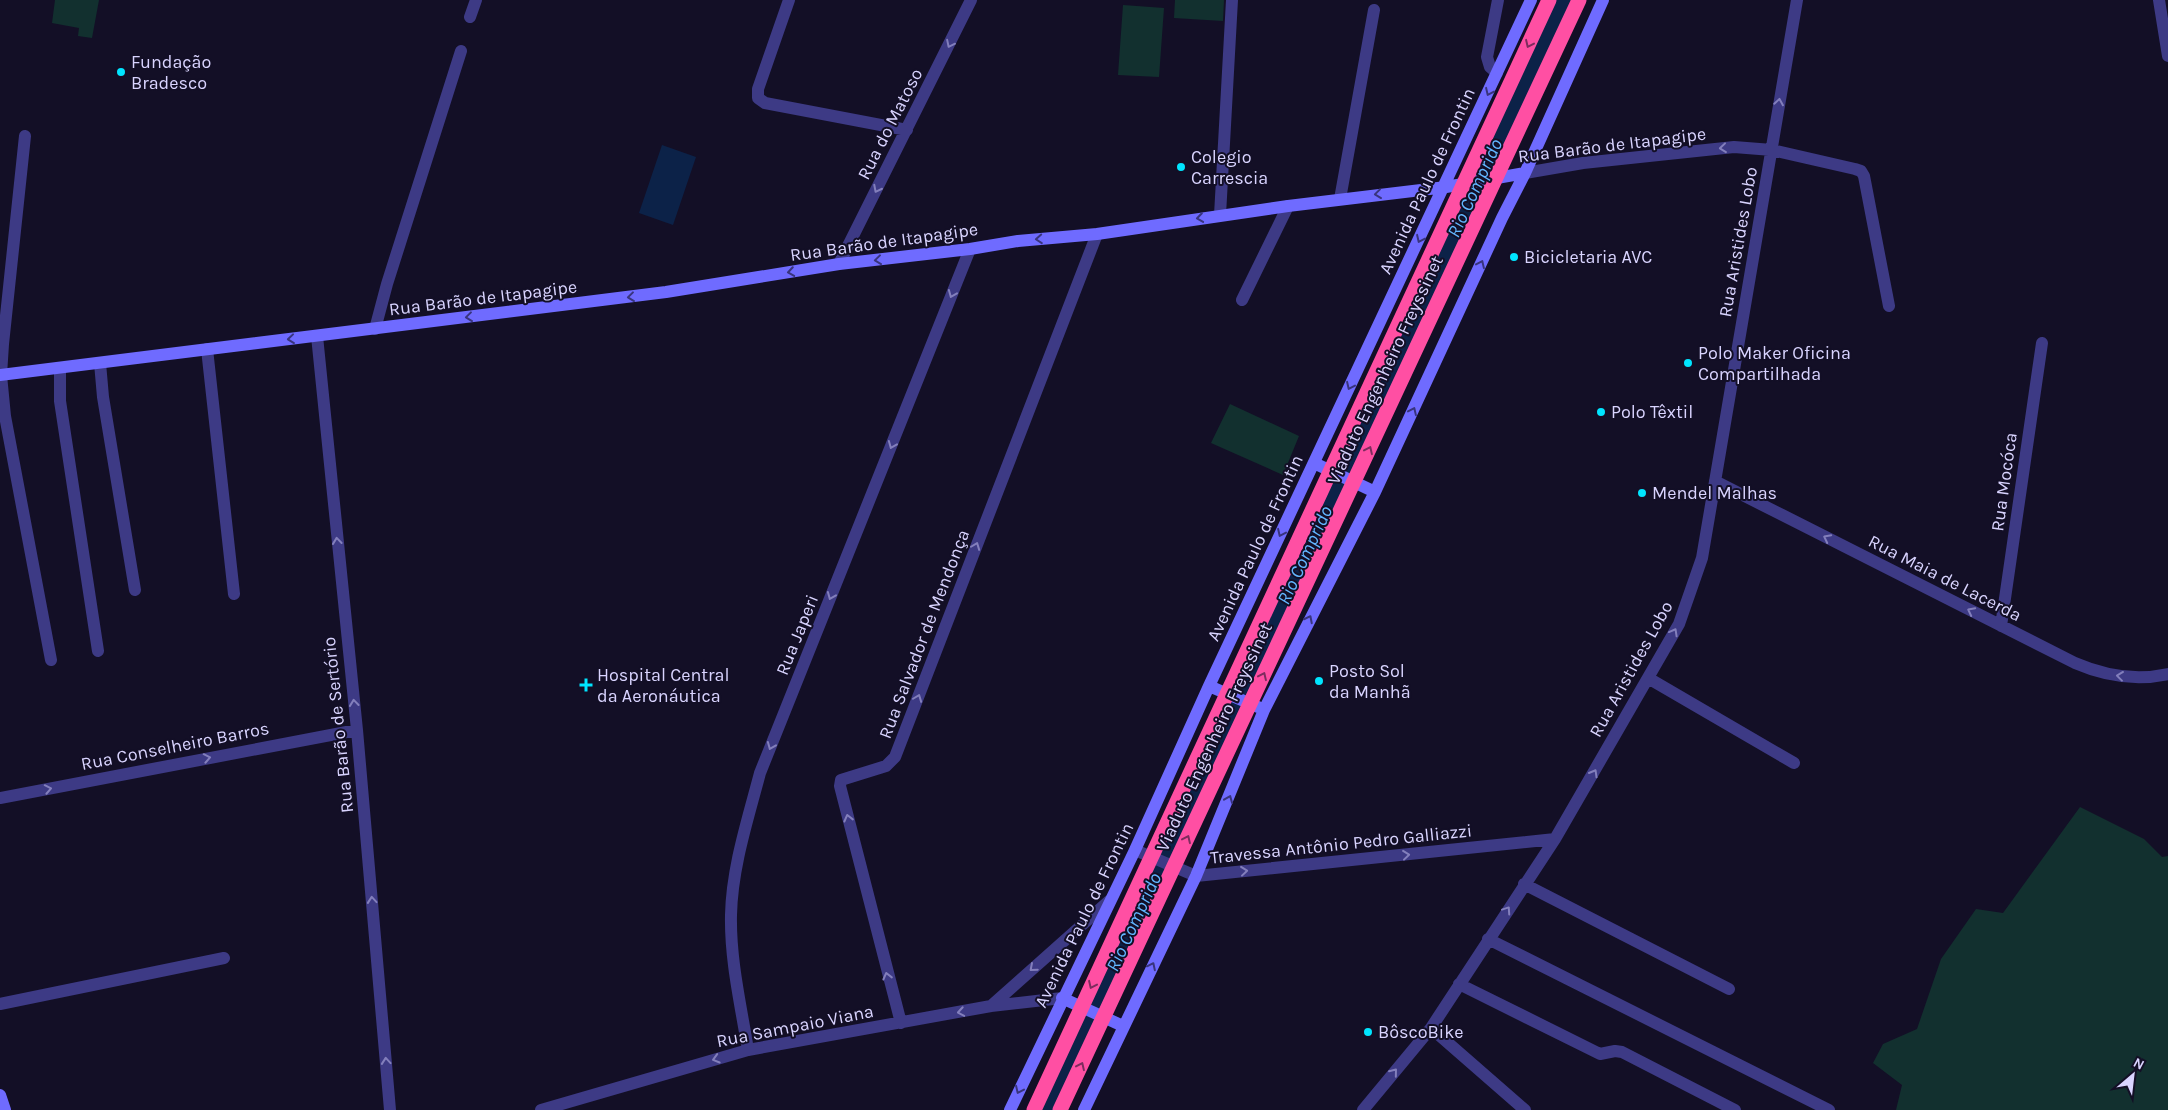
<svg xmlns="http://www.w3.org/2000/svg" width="2168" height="1110" font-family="Karla,sans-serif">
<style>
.green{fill:#12302f}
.water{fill:#0c2248}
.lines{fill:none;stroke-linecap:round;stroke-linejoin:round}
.river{stroke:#0c2248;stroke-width:34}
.street{stroke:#3d3a85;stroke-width:12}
.secondary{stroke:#6f6bff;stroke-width:12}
.highway-bridge{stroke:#ff4fa3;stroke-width:15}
.oneway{stroke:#837fbc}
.oneway2{stroke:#7d2c5e}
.oneway3{stroke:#38347d}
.poi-dot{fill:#00e5ff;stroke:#130f26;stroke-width:2}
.labels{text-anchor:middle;stroke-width:4;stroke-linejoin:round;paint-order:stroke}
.poi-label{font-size:18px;fill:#d9d4ff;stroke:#130f26;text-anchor:start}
.street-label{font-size:18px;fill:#d9d4ff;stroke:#130f26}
.water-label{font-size:19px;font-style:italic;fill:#62b6ff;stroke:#130f26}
</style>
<rect width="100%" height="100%" fill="#130f26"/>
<path class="green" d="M55,0H99L92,38L78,36L79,28L52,23Z
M1175,0H1224L1223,21L1174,18Z
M1123,5L1164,8L1159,77L1118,75Z
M1230,404L1299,436L1283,475L1211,443Z
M2080,807L2144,839L2162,857L2168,856V1110H1896L1902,1085L1873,1063L1883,1044L1917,1029L1941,959L1976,909L2003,913Z"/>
<path class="water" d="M662,145L696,157L673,225L639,213Z"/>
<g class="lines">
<path class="river" d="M1046,1110L1562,0"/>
<path class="street" d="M789,0L758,89V98L765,103L907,130
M2159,0L2168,56
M470,17L476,0
M1497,73L1490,67L1487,57L1498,0
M25,136L3,344L1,375L5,416L51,660
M1525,173L1583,163L1734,147L1772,150L1855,169L1861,171L1864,176L1889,306
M1340,199L1374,10
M1220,215L1232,0
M839,264L971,0
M1242,300L1288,206
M375,329L387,284L461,51
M317,336L357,730L390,1110
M207,349L234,594
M100,363L103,397L135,590
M60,368V401L98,651
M1715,481L2075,663C2105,676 2136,681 2168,674
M2001,626L2042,343
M1648,678L1794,763
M0,798L357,730
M1135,850L1196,876L1555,839
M1524,884L1729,989
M1488,939L1829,1110
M1459,984L1600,1054L1615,1051L1622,1052L1735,1110
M0,1004L224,958
M991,1006L1109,901
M901,1023L840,786L841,780L886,766L895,757L1097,234
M1431,1028L1525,1110
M748,1050C741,1006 730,960 731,915C732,867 748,819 760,773L970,249
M541,1110L748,1050L991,1006L1062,998
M1363,1110L1431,1028L1555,839L1679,624L1702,558L1797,0"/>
<path class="secondary" d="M0,375L666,292L839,264L970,249L1018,241L1097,234L1288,206L1446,187L1525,173
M1314,463L1375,492
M1209,686L1258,707
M1062,998L1123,1026
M0,1095L5,1110
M1010,1110L1135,850L1209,686L1531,0
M1084,1110L1196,876L1264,710L1375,492L1502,218L1525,173L1603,0"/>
<path class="highway-bridge" d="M1034,1110L1549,0
M1060,1110L1579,0"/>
</g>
<defs><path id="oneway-chevron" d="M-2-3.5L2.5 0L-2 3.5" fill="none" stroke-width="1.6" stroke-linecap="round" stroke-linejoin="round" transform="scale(1.25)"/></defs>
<g class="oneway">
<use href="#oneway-chevron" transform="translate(950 44) rotate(116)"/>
<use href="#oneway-chevron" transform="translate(1779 102) rotate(-81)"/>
<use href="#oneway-chevron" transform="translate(1723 148) rotate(174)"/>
<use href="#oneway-chevron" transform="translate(877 189) rotate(117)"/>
<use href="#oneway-chevron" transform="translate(952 294) rotate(112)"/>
<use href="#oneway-chevron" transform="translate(892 445) rotate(112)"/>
<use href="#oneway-chevron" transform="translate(1827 538) rotate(-153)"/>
<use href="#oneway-chevron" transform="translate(337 541) rotate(-96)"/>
<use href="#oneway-chevron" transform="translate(976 546) rotate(-69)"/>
<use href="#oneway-chevron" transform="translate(831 596) rotate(112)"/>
<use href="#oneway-chevron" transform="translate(1971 611) rotate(-153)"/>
<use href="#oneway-chevron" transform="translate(1674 632) rotate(-61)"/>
<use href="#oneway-chevron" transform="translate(2120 676) rotate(-173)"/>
<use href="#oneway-chevron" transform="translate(918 698) rotate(-69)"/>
<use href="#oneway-chevron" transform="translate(354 703) rotate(-96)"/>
<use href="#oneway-chevron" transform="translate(771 746) rotate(112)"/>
<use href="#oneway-chevron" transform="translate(207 758) rotate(-11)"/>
<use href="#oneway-chevron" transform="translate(1594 773) rotate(-60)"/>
<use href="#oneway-chevron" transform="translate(48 789) rotate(-11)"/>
<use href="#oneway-chevron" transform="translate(848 818) rotate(-104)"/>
<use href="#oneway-chevron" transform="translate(1406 855) rotate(-6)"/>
<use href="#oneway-chevron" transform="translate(1244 871) rotate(-6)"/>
<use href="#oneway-chevron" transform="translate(372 900) rotate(-95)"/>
<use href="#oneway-chevron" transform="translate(1507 910) rotate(-56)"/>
<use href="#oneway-chevron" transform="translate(1033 968) rotate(139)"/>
<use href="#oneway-chevron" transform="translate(887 976) rotate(-104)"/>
<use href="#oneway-chevron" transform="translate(961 1012) rotate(170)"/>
<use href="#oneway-chevron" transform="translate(716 1059) rotate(164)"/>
<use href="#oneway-chevron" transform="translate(386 1061) rotate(-95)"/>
<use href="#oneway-chevron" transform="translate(1394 1072) rotate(-51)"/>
</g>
<g class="oneway2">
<use href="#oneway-chevron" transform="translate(1529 44) rotate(115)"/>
<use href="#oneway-chevron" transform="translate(1369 450) rotate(-65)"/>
<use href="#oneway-chevron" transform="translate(1263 676) rotate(-65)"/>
<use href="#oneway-chevron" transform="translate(1187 839) rotate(-65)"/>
<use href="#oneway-chevron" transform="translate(1092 985) rotate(115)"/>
<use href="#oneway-chevron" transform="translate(1081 1066) rotate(-65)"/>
</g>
<g class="oneway3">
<use href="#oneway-chevron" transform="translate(1489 92) rotate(115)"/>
<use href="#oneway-chevron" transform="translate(1378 194) rotate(173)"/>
<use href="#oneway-chevron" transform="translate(1200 218) rotate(172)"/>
<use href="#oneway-chevron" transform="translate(1039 239) rotate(176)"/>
<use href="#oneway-chevron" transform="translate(1420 239) rotate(115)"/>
<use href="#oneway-chevron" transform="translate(878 260) rotate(173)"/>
<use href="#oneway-chevron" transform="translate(1481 264) rotate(-65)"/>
<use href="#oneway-chevron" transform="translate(791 272) rotate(171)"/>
<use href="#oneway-chevron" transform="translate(631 297) rotate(173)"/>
<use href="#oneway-chevron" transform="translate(469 317) rotate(173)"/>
<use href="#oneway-chevron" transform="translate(291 339) rotate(174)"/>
<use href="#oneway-chevron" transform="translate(1350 386) rotate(115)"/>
<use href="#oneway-chevron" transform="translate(1413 411) rotate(-65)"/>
<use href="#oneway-chevron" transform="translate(1281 533) rotate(115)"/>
<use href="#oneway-chevron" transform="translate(1309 619) rotate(-63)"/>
<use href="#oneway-chevron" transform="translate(1229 799) rotate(-68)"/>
<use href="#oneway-chevron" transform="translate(1152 966) rotate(-64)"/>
<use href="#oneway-chevron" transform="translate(1019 1090) rotate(115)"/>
</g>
<g class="poi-dot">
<circle cx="121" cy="72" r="5"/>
<circle cx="1181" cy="167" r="5"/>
<circle cx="1514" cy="257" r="5"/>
<circle cx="1688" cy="363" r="5"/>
<circle cx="1601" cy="412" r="5"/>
<circle cx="1642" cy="493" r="5"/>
<circle cx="1319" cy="681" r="5"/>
<path d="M583.5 677.5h5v5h5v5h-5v5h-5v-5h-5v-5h5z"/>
<circle cx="1368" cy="1032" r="5"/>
</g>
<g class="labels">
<g class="poi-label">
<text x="131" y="68">Fundação<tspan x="131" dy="21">Bradesco</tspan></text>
<text x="1191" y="163">Colegio<tspan x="1191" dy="21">Carrescia</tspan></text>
<text x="1524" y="263">Bicicletaria AVC</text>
<text x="1698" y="359">Polo Maker Oficina<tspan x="1698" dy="21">Compartilhada</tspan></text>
<text x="1611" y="418">Polo Têxtil</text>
<text x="1652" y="499">Mendel Malhas</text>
<text x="1329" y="677">Posto Sol<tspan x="1329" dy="21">da Manhã</tspan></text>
<text x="597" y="681">Hospital Central<tspan x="597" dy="21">da Aeronáutica</tspan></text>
<text x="1378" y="1038">BôscoBike</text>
</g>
<g class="street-label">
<text transform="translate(890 124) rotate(-63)" y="6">Rua do Matoso</text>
<text transform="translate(1612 145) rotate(-7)" y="6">Rua Barão de Itapagipe</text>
<text transform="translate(1427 181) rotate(-65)" y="6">Avenida Paulo de Frontin</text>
<text transform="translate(884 242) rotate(-8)" y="6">Rua Barão de Itapagipe</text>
<text transform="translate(1738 242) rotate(-80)" y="6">Rua Aristides Lobo</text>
<text transform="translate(483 298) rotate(-7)" y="6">Rua Barão de Itapagipe</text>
<text transform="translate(1385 370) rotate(-65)" y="6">Viaduto Engenheiro Freyssinet</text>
<text transform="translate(2004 482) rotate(-82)" y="6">Rua Mocóca</text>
<text transform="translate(1255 548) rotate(-65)" y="6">Avenida Paulo de Frontin</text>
<text transform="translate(1945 578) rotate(27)" y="6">Rua Maia de Lacerda</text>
<text transform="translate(924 634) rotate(-69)" y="6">Rua Salvador de Mendonça</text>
<text transform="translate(797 635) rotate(-68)" y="6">Rua Japeri</text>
<text transform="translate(1631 669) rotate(-61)" y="6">Rua Aristides Lobo</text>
<text transform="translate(338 725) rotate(-96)" y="6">Rua Barão de Sertório</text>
<text transform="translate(1214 737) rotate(-65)" y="6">Viaduto Engenheiro Freyssinet</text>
<text transform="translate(175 746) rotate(-11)" y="6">Rua Conselheiro Barros</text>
<text transform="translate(1341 844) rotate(-6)" y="6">Travessa Antônio Pedro Galliazzi</text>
<text transform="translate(1084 915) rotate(-64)" y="6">Avenida Paulo de Frontin</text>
<text transform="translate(795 1026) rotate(-11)" y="6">Rua Sampaio Viana</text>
</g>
<g class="water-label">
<text transform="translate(1474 188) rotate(-65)" y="7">Rio Comprido</text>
<text transform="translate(1304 555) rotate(-65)" y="7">Rio Comprido</text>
<text transform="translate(1133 922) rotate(-65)" y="7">Rio Comprido</text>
</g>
</g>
<g transform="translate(2133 1075) rotate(28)" stroke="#130f26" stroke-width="4" paint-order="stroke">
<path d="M0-4L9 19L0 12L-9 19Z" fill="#d9d4ff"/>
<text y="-8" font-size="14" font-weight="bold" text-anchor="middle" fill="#d9d4ff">N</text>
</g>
</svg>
